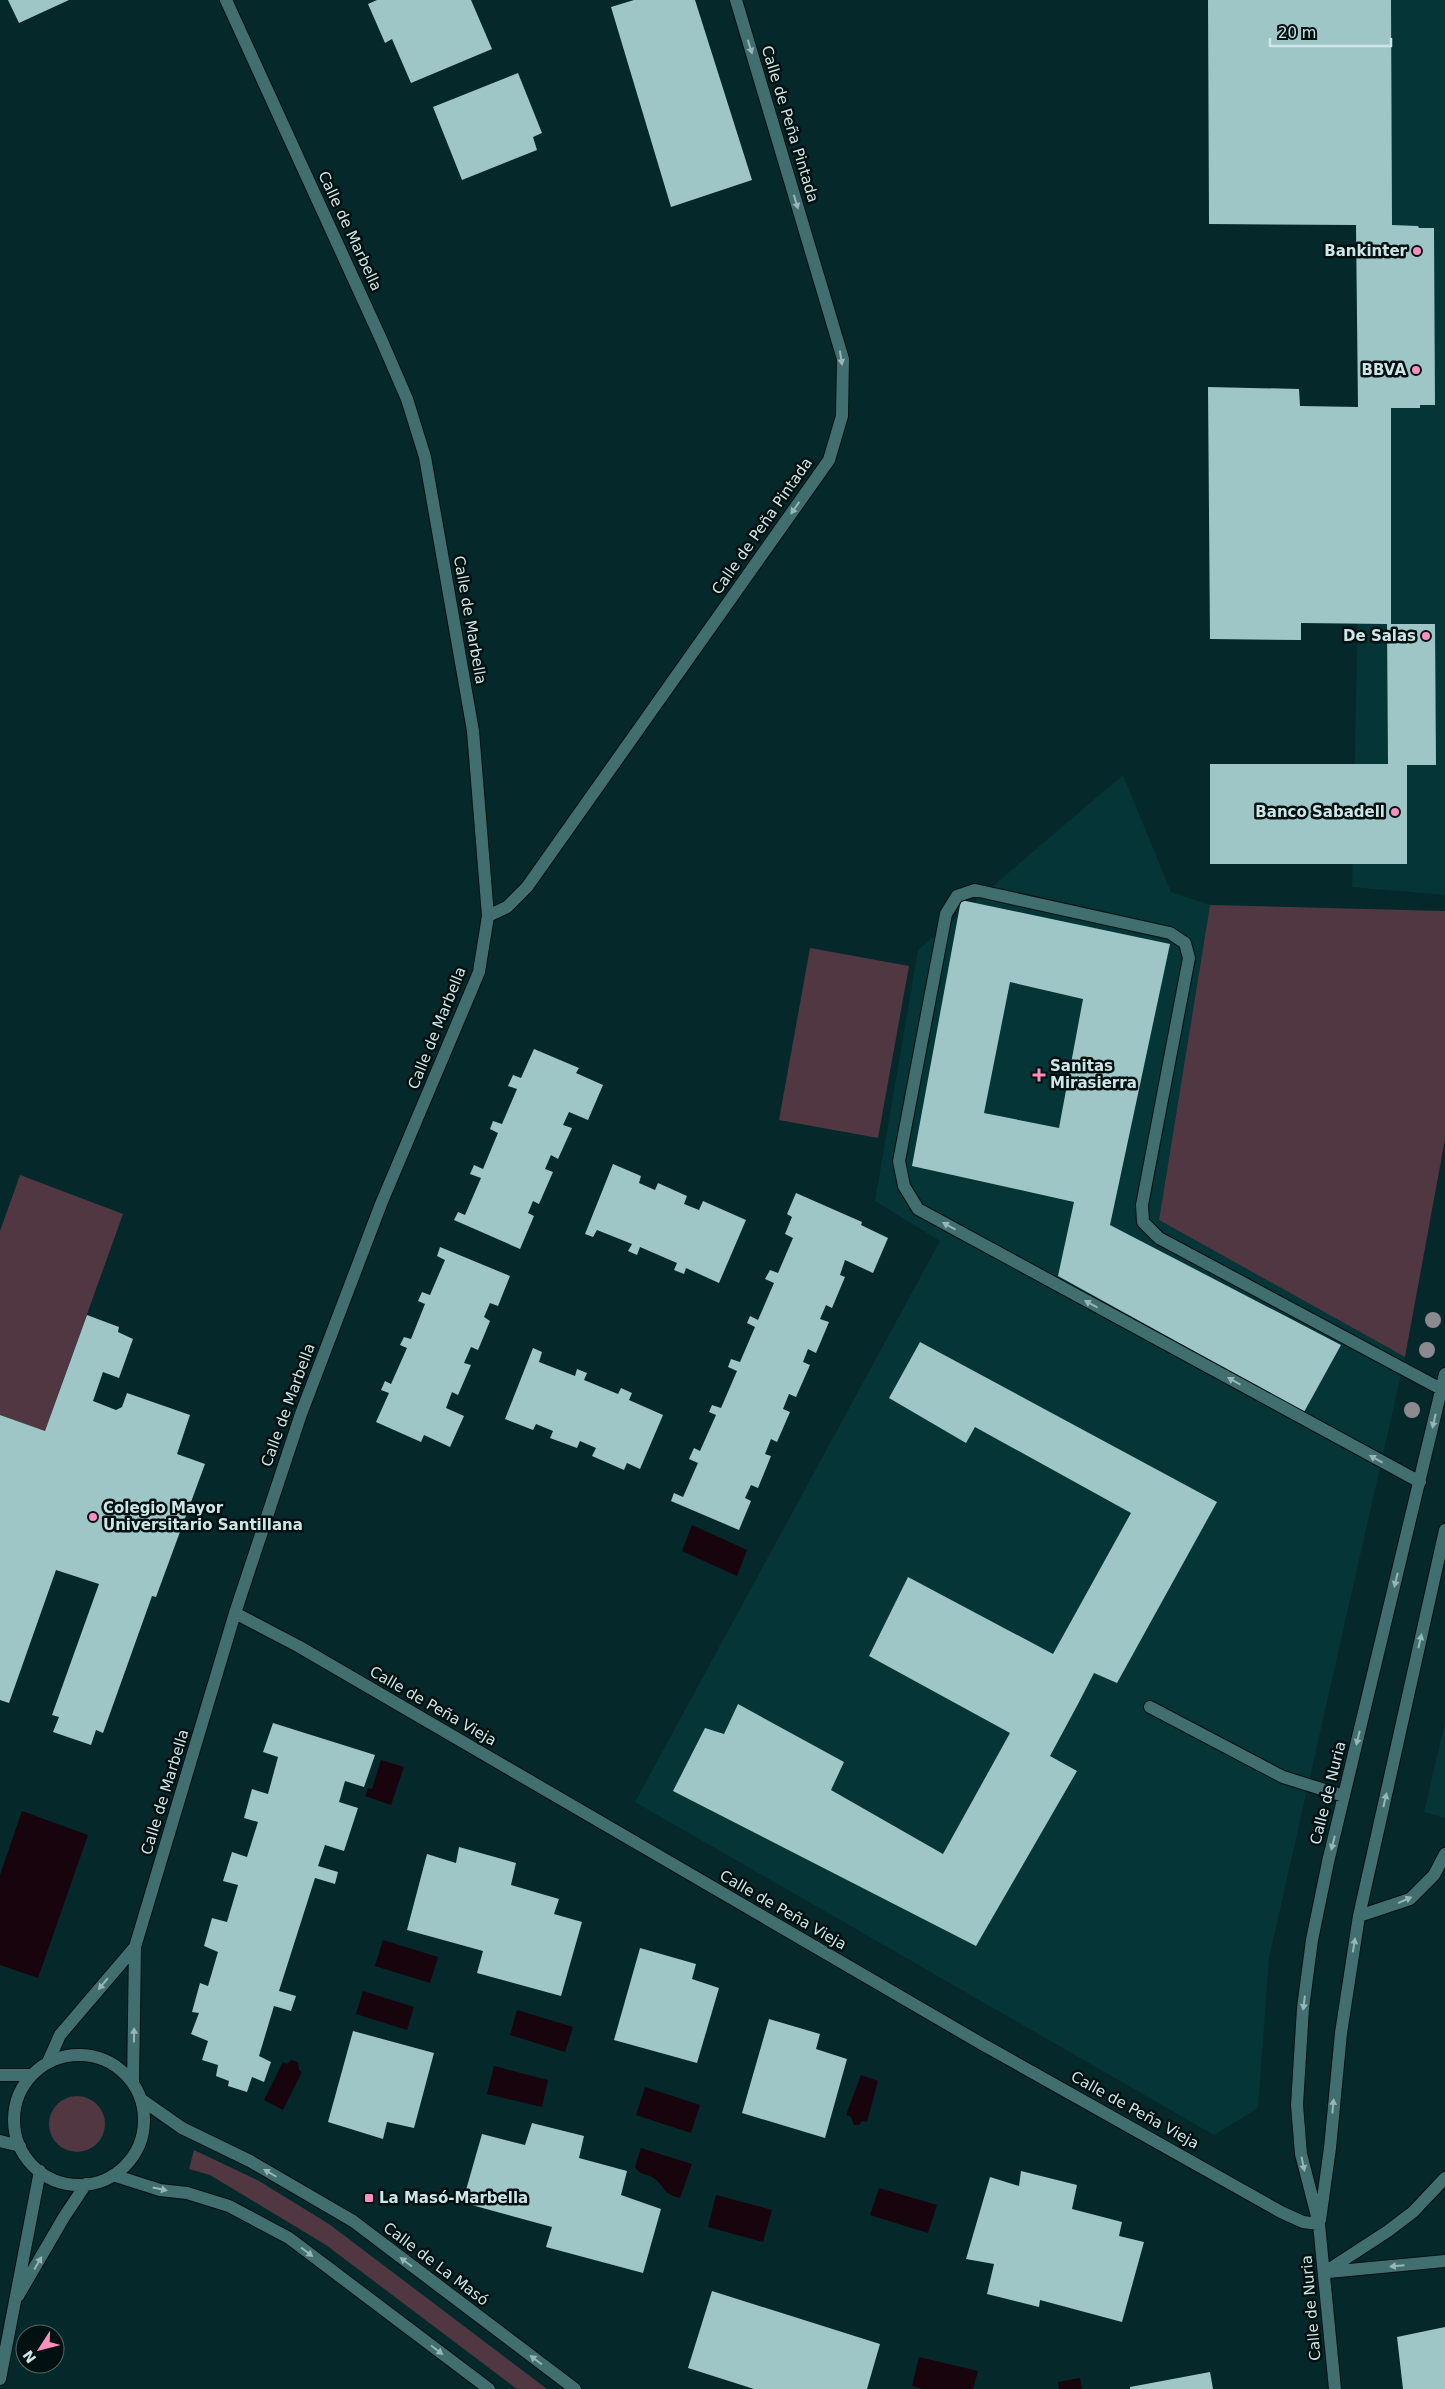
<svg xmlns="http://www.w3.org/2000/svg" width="1445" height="2389" font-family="'DejaVu Sans',sans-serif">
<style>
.built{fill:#053536}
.green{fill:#503741}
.water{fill:#17040c}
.building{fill:#9fc6c6;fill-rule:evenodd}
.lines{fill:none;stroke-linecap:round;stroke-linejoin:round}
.minor-casing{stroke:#001011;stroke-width:14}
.minor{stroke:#416e6f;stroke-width:12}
.tree{fill:#8c8990}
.oneway{fill:#96b6b7}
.poi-dot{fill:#fd8ebe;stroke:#011010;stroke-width:2}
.labels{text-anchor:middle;stroke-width:5;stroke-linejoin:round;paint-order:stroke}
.street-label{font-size:15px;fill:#cfe6e7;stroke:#011010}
.poi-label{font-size:15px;font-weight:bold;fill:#cfe6e7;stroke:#011010;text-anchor:end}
</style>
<rect width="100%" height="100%" fill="#05292a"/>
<path class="built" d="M1371,0H1445V895L1352,887Z
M1123,775L1171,892L1210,905L1159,1220L1405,1357L1269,1958L1258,2108L1214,2135L635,1802L940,1241L875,1201L918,950Z
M1445,1723V1818L1424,1812Z"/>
<path class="green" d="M1210,905L1445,911V1139L1405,1357L1159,1220Z
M810,948L909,966L878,1138L779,1120Z
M20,1175L123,1214L45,1431L0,1415V1231Z
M49 2124a28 28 0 1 1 56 0a28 28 0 1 1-56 0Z
M194,2150L259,2181L329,2224L547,2389H517L326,2245L210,2175L189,2169Z"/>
<path class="water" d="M692,1525L747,1550L737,1576L682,1551Z
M381,1760L404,1767L391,1805L365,1796L368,1788L372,1789Z
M22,1811L88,1835L38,1978L0,1965V1875Z
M383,1940L438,1957L430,1983L375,1966Z
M363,1991L414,2007L407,2030L356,2014Z
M517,2010L573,2027L565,2052L510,2035Z
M291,2060L298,2062L299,2070L302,2072L283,2110L264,2100L283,2062L287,2064Z
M494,2066L548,2080L542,2107L487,2094Z
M861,2075L878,2081L867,2122L862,2121L859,2125H854L851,2117L846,2115Z
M645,2087L700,2105L691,2133L636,2115Z
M641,2148L692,2164L680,2198C660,2192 668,2190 655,2179C648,2173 640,2176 635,2167Z
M879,2188L937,2205L928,2233L870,2215Z
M716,2195L772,2210L763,2242L708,2227Z
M919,2357L978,2371L973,2389H922L912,2386Z
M1080,2378L1082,2389H1059L1058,2382Z"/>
<path class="building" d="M8,0H69L19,23Z
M377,0H471L492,49L411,83L392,39L385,43L368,4Z
M634,0H695L752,180L671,207L611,7Z
M1208,0H1391L1392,225L1418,226L1419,228H1434L1435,405H1420V408H1391V624H1435L1436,765H1407V864H1210V764H1388L1387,624L1301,623V640L1210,639L1208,387L1299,389L1300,406L1358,407L1356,225L1209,224Z
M518,73L542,133L533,137L537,150L462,180L433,107Z
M961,900L1170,944L1110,1225L1341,1345L1304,1412L1058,1276L1074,1202L912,1166ZM1010,982L1083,999L1059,1128L984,1113Z
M534,1049L579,1068L576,1073L603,1085L588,1120L569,1112L563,1125L572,1128L558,1159L551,1155L545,1169L553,1172L539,1204L533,1201L528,1213L534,1216L520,1249L454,1220L458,1212L465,1215L481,1178L470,1174L474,1165L483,1169L498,1133L490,1129L493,1121L502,1124L517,1089L508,1086L513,1075L521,1078Z
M613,1164L641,1176L639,1183L655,1190L658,1183L687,1196L684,1204L699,1210L703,1201L746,1220L719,1283L686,1268L684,1274L674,1270L677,1263L640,1247L637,1255L628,1251L632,1244L597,1230L593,1237L585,1234Z
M796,1193L862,1222L861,1225L888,1238L873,1273L845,1260L840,1275L845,1277L832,1308L826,1305L820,1319L829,1322L816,1353L808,1349L803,1362L810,1365L796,1397L789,1394L783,1409L790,1412L777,1442L771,1439L765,1454L771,1456L758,1488L751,1485L745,1498L751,1501L739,1530L671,1501L674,1493L683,1497L698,1463L689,1459L694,1448L700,1451L716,1415L709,1412L712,1405L721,1408L737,1371L728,1367L731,1359L740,1362L755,1327L747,1323L750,1316L758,1320L774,1283L765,1279L770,1270L778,1273L793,1238L785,1234L792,1217L787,1214Z
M440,1247L510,1276L498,1306L490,1303L484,1317L490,1321L478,1350L471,1347L464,1363L471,1365L458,1395L452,1392L446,1408L464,1416L450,1447L424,1435L421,1442L376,1422L389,1393L381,1390L385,1381L391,1384L407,1348L400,1345L404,1337L411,1339L425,1304L418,1301L422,1292L430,1295L445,1260L437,1256Z
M87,1315L119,1327L118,1332L133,1339L119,1378L103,1372L93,1401L116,1410L122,1407L127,1393L190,1415L177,1454L205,1464L156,1597L152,1596L103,1733L96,1730L91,1745L53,1732L59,1717L52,1715L99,1584L56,1570L9,1703L0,1700V1415L45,1431Z
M920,1342L1217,1502L1117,1683L1094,1673L1078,1704L1050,1756L1077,1771L976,1946L673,1791L705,1728L724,1734L738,1704L844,1762L831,1790L943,1854L1010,1733L869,1656L908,1577L1053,1654L1131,1513L975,1427L966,1443L889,1398Z
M533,1348L542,1352L539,1362L575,1376L577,1369L587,1373L584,1380L618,1394L621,1388L632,1393L629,1400L663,1415L640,1469L627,1463L624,1470L592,1456L596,1448L580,1441L577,1448L550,1438L553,1431L536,1424L533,1430L505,1419Z
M273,1723L375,1755L364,1787L345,1781L339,1802L358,1808L344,1851L325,1845L318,1866L338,1872L335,1884L315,1878L279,1991L296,1996L291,2011L274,2006L259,2056L271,2062L264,2082L252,2077L247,2092L228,2086L229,2081L216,2076L218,2065L202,2060L208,2041L191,2034L199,2013L192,2012L200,1983L208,1986L218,1952L204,1946L212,1918L227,1922L238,1885L223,1881L232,1852L247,1857L258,1822L244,1818L252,1789L268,1794L278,1757L263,1752Z
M459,1847L516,1863L511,1885L559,1899L554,1914L582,1922L561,1996L477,1973L483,1951L407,1930L427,1854L456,1863Z
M640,1948L696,1964L692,1979L719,1988L697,2063L614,2040Z
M769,2019L820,2034L816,2049L847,2059L825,2138L742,2113Z
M353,2031L434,2053L414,2128L387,2122L383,2139L328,2122Z
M532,2123L584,2136L579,2158L627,2171L621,2195L661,2209L643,2273L546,2247L552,2227L468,2204L464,2197L482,2134L525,2145Z
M1021,2171L1077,2185L1072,2209L1122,2222L1119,2236L1144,2242L1122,2322L1040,2300L1039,2307L987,2294L994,2264L966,2259L990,2177L1019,2186Z
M712,2291L880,2344L867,2389H754L688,2368Z
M1445,2327V2389H1403L1397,2337Z
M1210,2372L1213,2389H1130V2387Z"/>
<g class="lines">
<g class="minor-casing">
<path id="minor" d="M488,916L507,907L527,887L829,460L842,416L843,359L736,0
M1420,1482L918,1209L904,1186L899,1161L946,914L957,896L975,890L1170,933L1185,943L1189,958L1142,1205L1143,1222L1159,1238L1441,1389
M235,1613L298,1646L982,2044L1281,2212L1303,2222L1319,2224
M1150,1707L1283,1777L1344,1796
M1359,1916L1410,1899L1434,1875L1445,1854
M14 2120a65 65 0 1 1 130 0a65 65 0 1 1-130 0Z
M48,2062L60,2035L135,1947
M0,2075H32
M133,2083L135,1947L235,1613L301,1414L381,1204L479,972L488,916L473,731L425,457L407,399L381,339L226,0
M142,2100L182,2128L250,2161L353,2221L575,2389
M0,2141L20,2146
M113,2175L160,2190L187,2193L229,2206L289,2238L489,2389
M1320,2220L1330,2148L1341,2033L1359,1916L1445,1530
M1325,2272L1388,2231L1413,2212L1445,2178
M1328,2272L1445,2261
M18,2296L64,2217L86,2184
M0,2379L40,2171
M1335,2389L1319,2224L1301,2154L1297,2105L1303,2008L1312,1940L1328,1862L1445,1374"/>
</g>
<use href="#minor" class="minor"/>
</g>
<g class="tree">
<circle cx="1433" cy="1320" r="8"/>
<circle cx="1427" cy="1350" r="8"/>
<circle cx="1412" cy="1410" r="8"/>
</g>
<defs><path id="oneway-solid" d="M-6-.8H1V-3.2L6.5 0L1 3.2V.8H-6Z" transform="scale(1.25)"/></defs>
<g class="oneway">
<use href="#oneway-solid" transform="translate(750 47) rotate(73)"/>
<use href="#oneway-solid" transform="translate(796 202) rotate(73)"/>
<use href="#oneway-solid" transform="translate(841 358) rotate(81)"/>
<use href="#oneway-solid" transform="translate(795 508) rotate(125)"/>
<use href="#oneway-solid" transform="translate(949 1226) rotate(-151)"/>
<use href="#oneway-solid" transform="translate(1091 1304) rotate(-151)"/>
<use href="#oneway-solid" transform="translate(1234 1381) rotate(-151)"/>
<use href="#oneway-solid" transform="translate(1434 1421) rotate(103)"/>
<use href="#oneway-solid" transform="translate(1376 1459) rotate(-151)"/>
<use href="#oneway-solid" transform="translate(1396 1580) rotate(104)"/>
<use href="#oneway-solid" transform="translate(1420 1641) rotate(-77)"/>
<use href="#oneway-solid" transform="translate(1358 1738) rotate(104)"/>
<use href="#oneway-solid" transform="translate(1385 1800) rotate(-77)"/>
<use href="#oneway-solid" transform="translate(1333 1843) rotate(104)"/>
<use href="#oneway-solid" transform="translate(1405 1900) rotate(-24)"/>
<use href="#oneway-solid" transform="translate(1354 1945) rotate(-81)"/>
<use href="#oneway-solid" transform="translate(103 1984) rotate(130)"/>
<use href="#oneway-solid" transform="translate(1304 2003) rotate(97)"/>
<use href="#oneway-solid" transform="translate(134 2035) rotate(-89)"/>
<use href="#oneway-solid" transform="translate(1333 2106) rotate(-85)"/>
<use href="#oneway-solid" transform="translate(1303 2164) rotate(78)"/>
<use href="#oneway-solid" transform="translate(270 2173) rotate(-150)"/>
<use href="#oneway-solid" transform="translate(160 2189) rotate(12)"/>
<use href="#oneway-solid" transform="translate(307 2252) rotate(37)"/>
<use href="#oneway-solid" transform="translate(406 2262) rotate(-143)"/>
<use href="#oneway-solid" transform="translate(38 2263) rotate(-60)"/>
<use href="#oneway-solid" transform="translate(1397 2266) rotate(175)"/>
<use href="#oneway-solid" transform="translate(437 2350) rotate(37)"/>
<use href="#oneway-solid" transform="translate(536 2360) rotate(-143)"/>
</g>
<g class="poi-dot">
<circle cx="1417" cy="251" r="5"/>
<circle cx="1416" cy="370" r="5"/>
<circle cx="1426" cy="636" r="5"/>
<circle cx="1395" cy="812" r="5"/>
<path d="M1036.5 1067.5h5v5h5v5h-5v5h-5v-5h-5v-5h5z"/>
<circle cx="93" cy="1517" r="5"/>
<rect x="364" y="2193" width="10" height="10" rx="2.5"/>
</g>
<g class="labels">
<g class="street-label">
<text transform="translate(790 124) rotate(73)" y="5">Calle de Peña Pintada</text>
<text transform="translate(350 231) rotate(65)" y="5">Calle de Marbella</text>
<text transform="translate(762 526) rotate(-55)" y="5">Calle de Peña Pintada</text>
<text transform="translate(470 620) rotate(80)" y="5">Calle de Marbella</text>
<text transform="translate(437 1028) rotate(-68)" y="5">Calle de Marbella</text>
<text transform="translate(288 1405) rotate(-70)" y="5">Calle de Marbella</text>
<text transform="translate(433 1706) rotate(30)" y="5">Calle de Peña Vieja</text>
<text transform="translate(165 1792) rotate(-73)" y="5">Calle de Marbella</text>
<text transform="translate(1328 1793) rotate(-76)" y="5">Calle de Nuria</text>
<text transform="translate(783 1910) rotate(30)" y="5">Calle de Peña Vieja</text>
<text transform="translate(1135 2110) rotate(29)" y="5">Calle de Peña Vieja</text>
<text transform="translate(436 2264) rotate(37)" y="5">Calle de La Masó</text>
<text transform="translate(1311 2308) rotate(-95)" y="5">Calle de Nuria</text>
</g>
<g class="poi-label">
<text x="1407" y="256">Bankinter</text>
<text x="1406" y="375">BBVA</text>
<text x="1416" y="641">De Salas</text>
<text x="1385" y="817">Banco Sabadell</text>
<text x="1050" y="1071" text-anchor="start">Sanitas<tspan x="1050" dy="17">Mirasierra</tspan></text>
<text x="103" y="1513" text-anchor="start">Colegio Mayor<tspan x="103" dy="17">Universitario Santillana</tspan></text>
<text x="379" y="2203" text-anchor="start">La Masó-Marbella</text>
</g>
</g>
<g transform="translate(40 2349) rotate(234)"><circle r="24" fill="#011010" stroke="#536666"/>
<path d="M0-4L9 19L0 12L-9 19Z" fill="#fd8ebe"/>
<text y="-8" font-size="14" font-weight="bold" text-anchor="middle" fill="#cfe6e7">N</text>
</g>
<path d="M1270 38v8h121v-8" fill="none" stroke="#cfe6e7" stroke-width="2.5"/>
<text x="1278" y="38" font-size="15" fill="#cfe6e7" stroke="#011010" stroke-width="4" paint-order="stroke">20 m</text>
</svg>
